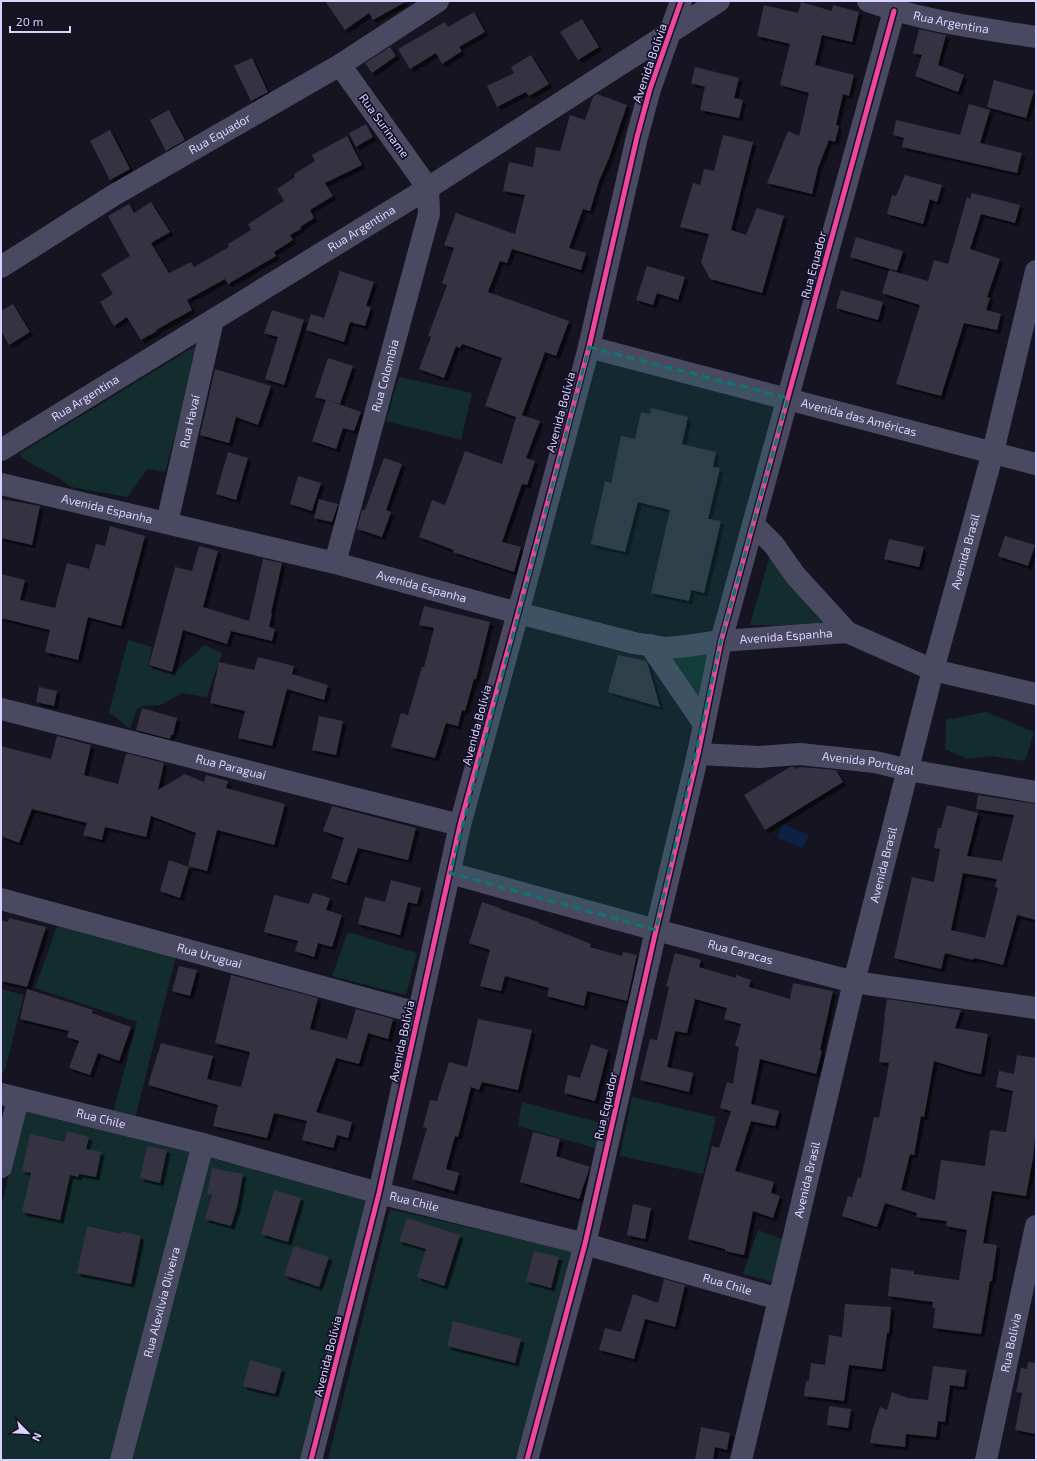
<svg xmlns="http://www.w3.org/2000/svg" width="1037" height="1461" font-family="'Exo 2',sans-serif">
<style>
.green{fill:#132c2d}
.water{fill:#0d2144}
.building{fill:#343243;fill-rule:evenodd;filter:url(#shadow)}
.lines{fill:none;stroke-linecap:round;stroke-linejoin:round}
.minor{stroke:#4a4962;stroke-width:22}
.cycleway-casing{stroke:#130f26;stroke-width:8}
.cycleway{stroke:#ed469a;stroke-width:5}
.marked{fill:#0f766e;fill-opacity:0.2;stroke:#0f766e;stroke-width:3;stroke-dasharray:8 5;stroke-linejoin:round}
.labels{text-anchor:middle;stroke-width:3.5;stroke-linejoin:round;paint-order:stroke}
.street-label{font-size:12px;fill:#d9d4ff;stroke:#130f26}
</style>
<defs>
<filter id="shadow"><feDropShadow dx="3.5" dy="3.5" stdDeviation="0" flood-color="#0009"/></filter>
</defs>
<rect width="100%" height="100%" fill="#161421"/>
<path class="green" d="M200,343L165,472L147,469L128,497L71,487L59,478L28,462L19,454Z
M399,377L472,393L461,440L386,421Z
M770,555L833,627L750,625Z
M128,640L152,647L148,666L173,674L204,645L222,653L207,697L183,693L160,705L143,706L137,709L130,729L109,712Z
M713,648L702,709L670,658Z
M986,712L1034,732L1025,761L992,756L967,759L945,749L946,720Z
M61,915L176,956L135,1119L113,1113L137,1022L35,988Z
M348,932L417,953L406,995L332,976Z
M1,989L24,995L4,1073H1Z
M632,1097L716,1117L703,1174L620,1156Z
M522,1102L605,1124L598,1149L518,1126Z
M25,1109L192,1149L111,1460H1V1207Z
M207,1157L367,1200L300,1460H133Z
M390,1209L575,1252L518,1460H328Z
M758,1230L784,1240L772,1282L743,1274Z"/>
<path class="water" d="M783,824L809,835L803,848L777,838Z"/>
<path class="building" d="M325,1H407L373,20L369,13L345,30Z
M801,2L832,11L833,5L859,12L852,42L822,35L815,65L854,75L849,96L843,94L836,125L839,126L835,142L829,140L818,168L812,194L767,183L788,131L799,136L809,93L780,85L790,44L757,36L764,5L798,13Z
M474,12L485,32L459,47L462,51L442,64L436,53L410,69L398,49L445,22L448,27Z
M582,19L599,47L578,60L560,32Z
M919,29L946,35L938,65L964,75L958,92L915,76L922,55L913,53Z
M390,47L396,56L372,73L365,63Z
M531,55L549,84L529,96L526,92L497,107L487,86L514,73L511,67Z
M252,58L268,92L251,101L234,66Z
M695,67L739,78L734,98L743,100L739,118L700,110L705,87L691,83Z
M994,80L1034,91L1026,118L987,107Z
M597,94L627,105L609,158L599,181L590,211L583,209L569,248L586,253L581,270L512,249L507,263L500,261L488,292L569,321L556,356L545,352L522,415L540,421L526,458L535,461L527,485L522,484L502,542L521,547L514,572L453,552L454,550L419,537L432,500L445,505L465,451L502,464L516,417L485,406L502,358L462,344L460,348L456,346L444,378L419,369L431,337L428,336L447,285L442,283L454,248L444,245L456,213L515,234L525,195L503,191L509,162L533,167L536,147L560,151L570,115L585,120L593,97Z
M969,104L990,110L980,143L1022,153L1017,173L902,147L904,138L893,135L896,120L960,135Z
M169,110L185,140L166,151L150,120Z
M366,124L373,137L356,147L349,133Z
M110,130L130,169L110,180L90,141Z
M723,135L753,142L731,230L746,235L757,208L784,216L762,293L710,279L701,262L709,234L680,227L693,183L700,185L704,169L714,171Z
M347,136L362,165L325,183L333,196L310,210L314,218L300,227L301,229L290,235L293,240L274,252L276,256L228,284L225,279L187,300L192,310L156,330L157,331L141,340L127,317L114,326L100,302L113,294L101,274L130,256L108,216L129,204L134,213L151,202L170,232L151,243L169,273L191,262L194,267L229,247L228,244L251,230L248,224L284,201L277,189L295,177L294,174L315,161L312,155Z
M905,175L942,185L937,202L930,199L923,224L887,214L892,195L896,196Z
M972,193L1020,205L1015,223L981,214L970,249L1000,259L987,297L990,298L986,310L1001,314L997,330L964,323L941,396L896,384L920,305L882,293L889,270L928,281L934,260L948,264L967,197L970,199Z
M856,237L903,251L897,271L850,257Z
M647,266L685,277L678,300L657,293L653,305L636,300Z
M340,271L374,282L366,306L371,307L365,326L350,322L344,342L306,330L311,314L324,318Z
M841,290L883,302L878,320L836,308Z
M13,304L30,332L9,345L1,331V311Z
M272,310L304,320L284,385L265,379L278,337L264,333Z
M328,358L353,366L340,404L327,400L361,412L354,431L343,428L336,449L312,441L326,400L315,397Z
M215,369L271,386L258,425L236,417L229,443L200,435Z
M651,408L688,417L682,444L716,452L713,467L720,468L708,519L721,521L704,593L691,590L689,601L651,593L670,510L638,502L625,552L591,544L605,481L611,483L621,436L635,439L641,412L650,414Z
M228,452L248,458L236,500L216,494Z
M384,458L402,464L386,510L391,512L382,537L357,529L362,510H365Z
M298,476L321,483L312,511L290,504Z
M1,499L40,506L32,545L1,538Z
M319,499L338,504L332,522L314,518Z
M110,526L145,536L121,626L88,617L78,660L45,652L50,630L1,618V574L25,580L20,600L55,608L67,563L89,569L96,544L105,546Z
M1005,536L1035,545L1028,566L998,556Z
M889,539L924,547L919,567L884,559Z
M199,546L218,551L203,607L249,621L263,559L282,563L271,613L272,614L269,627L275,629L272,641L231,631L227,644L183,630L172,672L149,665L175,567L192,571Z
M424,606L490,622L476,679H474L465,711L462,710L458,726L446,723L435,758L391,747L401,713L408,715L422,667H424L434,628L419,625Z
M618,655L646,661L648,665L660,707L608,692Z
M258,657L294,666L292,674L328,685L324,700L287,689L272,746L238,738L245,711L210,703L219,662L254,670Z
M39,687L57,691L54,706L36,702Z
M142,708L177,718L173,735H171L170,739L136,730Z
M319,716L343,721L336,755L312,750Z
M57,736L91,745L84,775L118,784L126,754H130L164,763L158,790L185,774L204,782L206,775L228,781L226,788L285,804L274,845L217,830L207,871L188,866L196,833L151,816L146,837L105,827L102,840L83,835L87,823L32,809L19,843L1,836V746L51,759Z
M790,767H794L796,769L800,767L836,770L843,782L765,830L744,795Z
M978,795L1036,804V920L1017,915L1003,965L974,958L973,960L945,953L941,969L894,958L912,877L934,882L940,849L934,848L938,828H941L947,805L978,813L967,856L1002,861L1014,815L976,809ZM963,873L997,879L995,887L998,888L985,938L951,930Z
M332,806L416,828L408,860L358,848L346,883L331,878L344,838L323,831Z
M169,860L189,867L180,898L160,891Z
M391,880L421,888L417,904L408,902L400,935L358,924L365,897L385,902Z
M313,893L330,898L326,910L342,915L332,947L318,943L314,957L295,951L298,941L264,932L274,895L309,904Z
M482,902L500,908V909L539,922L538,923L591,944L590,947L622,956L623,952L637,955L627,1001L587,991L584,1006L547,996L549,988L505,976L501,991L480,986L490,950L469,943Z
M9,918L46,927L27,987L1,981V920L8,922Z
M675,953L701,960L699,967L736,978V975L751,980L749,987L790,999L793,983L833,991L820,1050L822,1051L816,1074L760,1059L751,1104L779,1111L775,1126L751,1121L735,1171L774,1182L771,1193L780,1196L773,1218L753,1211L744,1255L725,1251V1249L688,1239L712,1146L719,1148L731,1111L720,1108L727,1082L733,1084L739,1047L735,1046L741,1024L724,1019L727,1008L695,999L687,1033L675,1031L667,1067L693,1073L689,1092L640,1080L650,1039L657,1040L669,987L666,986Z
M179,966L197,970L190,996L172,991Z
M231,975L318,998L310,1029L347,1039L356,1009L393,1019L388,1039L368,1033L359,1064L336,1058L316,1112L352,1122L348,1138L337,1135L333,1148L302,1140L307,1121L274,1113L267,1138L213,1126L218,1105L148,1085L161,1043L213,1056L207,1079L241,1087L250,1052L215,1043Z
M27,989L93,1010L92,1013L131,1027L119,1061L98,1053L90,1075L69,1068L79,1041L67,1037L69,1031L20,1019Z
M887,999L961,1010L955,1028L988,1034L981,1074L966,1071L934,1061L924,1117L921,1116L914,1155L910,1154L901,1190L935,1200L941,1160L985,1166L990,1130L1006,1132L1013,1091L996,1087L999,1071L1014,1074L1017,1055L1036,1058V1126L1033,1158L1026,1196L992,1191L983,1243L997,1245L992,1281H990L981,1334L933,1328L935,1308H932L933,1302L888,1296L891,1268L914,1271V1274L959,1280L967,1230L946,1226L947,1221L916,1217L917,1213L885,1203L877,1227L842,1216L848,1196L852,1197L858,1177L861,1178L874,1117L879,1118L889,1063L879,1062L885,1017H884Z
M478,1019L532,1030L518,1090L482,1082L479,1090L471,1087L458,1137L455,1136L446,1169L459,1173L454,1191L412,1179L427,1128L423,1127L430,1100L437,1101L449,1062L467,1067Z
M591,1044L608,1050L595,1101L564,1093L568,1075L580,1078Z
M67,1131L89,1137L86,1149L101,1152L96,1177L79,1174L78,1177L70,1175L60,1220L22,1212L31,1173L22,1171L30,1134L65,1142Z
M533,1132L560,1139L556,1156L590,1167L579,1199L520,1182Z
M147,1146L167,1150L160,1183L140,1178Z
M212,1168L243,1174L237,1207L231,1226L205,1219L212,1195L207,1194Z
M274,1190L301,1198L288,1242L261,1234Z
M633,1204L651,1208L645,1239L627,1235Z
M407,1218L460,1235L444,1286L417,1277L426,1249L399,1241Z
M87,1226L121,1234V1231L141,1236L131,1284L77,1273Z
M294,1246L329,1257L319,1287L284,1275Z
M534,1251L559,1257L551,1288L526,1281Z
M664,1279L685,1285L675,1327L645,1319L634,1359L599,1350L605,1328L621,1332L633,1294L658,1303Z
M845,1304L891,1307L889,1333H887L882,1369L849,1365L844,1401L804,1396L806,1381H809L811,1363L825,1365L829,1335L842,1337Z
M453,1321L521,1339L515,1363L447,1346Z
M250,1360L282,1369L275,1394L243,1386Z
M1028,1362L1036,1363V1434L1015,1430L1022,1393L1016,1392L1021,1368L1027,1369Z
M933,1366L966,1370L964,1387L950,1385L945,1422L938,1421L936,1437L906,1434L905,1447L870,1443L872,1431L880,1407L887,1410L892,1392L908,1398L928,1400Z
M829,1406L851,1409L848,1428L827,1425Z
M701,1427L730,1433L727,1450L715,1447L713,1460H695Z"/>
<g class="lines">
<g class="minor">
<path id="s1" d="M868,1C921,21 980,28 1036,37"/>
<path id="s2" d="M1,267L114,195L340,65L438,1"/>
<path id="s3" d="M589,347L1036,464"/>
<path id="s4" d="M1,450L428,188L719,1"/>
<path id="s5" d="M1,484L335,563L518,613L634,643L666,648L687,646L721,641L847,632"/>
<path id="s6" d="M167,523L213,320"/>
<path d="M753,524L774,545L795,575L847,632L933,670L1036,694"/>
<path id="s7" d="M335,563L429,214L428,188L340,65"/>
<path d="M650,645L704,724"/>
<path id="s8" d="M1,709L460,825"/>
<path id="s9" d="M698,754L759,757L800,754L838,758L875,762L908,770L1036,792"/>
<path id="s10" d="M450,873L656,930L854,982L1036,1008"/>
<path id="s11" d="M1,899L418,1013"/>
<path id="s12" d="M1,1094L203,1144L379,1193L585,1244L779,1299"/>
<path d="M1,1167L18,1099"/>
<path id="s13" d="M121,1460L203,1144"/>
<path d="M311,1460L379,1193L460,825L518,613L589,347L637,137L650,89L681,1"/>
<path d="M527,1460L585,1244L656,930L698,754L721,641L894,11"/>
<path id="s14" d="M741,1460L854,982L933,670L993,452L1036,271"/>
<path id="s15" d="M986,1460L1036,1226"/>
</g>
<g class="cycleway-casing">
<path id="cycleway" d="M311,1460L379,1193L460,825L518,613L589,347L637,137L650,89L681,1
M527,1460L585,1244L656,930L698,754L721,641L894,11"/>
</g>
<use href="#cycleway" class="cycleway"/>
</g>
<path class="marked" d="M589,347L788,398L721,641L656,930L450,873Z"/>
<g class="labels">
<g class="street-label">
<text dy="4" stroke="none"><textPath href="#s1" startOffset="86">Rua Argentina</textPath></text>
<text transform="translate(650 63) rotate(-71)" y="4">Avenida Bolívia</text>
<text transform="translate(384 126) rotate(54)" y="4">Rua Suriname</text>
<text dy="4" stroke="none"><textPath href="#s2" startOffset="256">Rua Equador</textPath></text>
<text dy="4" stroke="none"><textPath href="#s4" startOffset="423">Rua Argentina</textPath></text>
<text transform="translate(814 265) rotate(-75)" y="4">Rua Equador</text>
<text dy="4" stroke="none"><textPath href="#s7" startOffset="194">Rua Colombia</textPath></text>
<text dy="4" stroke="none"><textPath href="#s4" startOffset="99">Rua Argentina</textPath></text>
<text transform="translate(561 412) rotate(-75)" y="4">Avenida Bolívia</text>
<text dy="4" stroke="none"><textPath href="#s3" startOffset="279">Avenida das Américas</textPath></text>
<text dy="4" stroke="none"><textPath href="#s6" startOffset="104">Rua Havaí</textPath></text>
<text dy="4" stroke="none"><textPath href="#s5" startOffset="109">Avenida Espanha</textPath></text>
<text dy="4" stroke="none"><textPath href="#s14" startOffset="936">Avenida Brasil</textPath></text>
<text dy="4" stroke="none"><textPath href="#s5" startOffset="433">Avenida Espanha</textPath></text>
<text dy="4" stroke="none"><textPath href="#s5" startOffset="806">Avenida Espanha</textPath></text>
<text transform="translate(477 725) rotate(-75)" y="4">Avenida Bolívia</text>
<text dy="4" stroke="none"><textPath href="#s9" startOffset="171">Avenida Portugal</textPath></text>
<text dy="4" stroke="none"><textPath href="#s8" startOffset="237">Rua Paraguai</textPath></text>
<text dy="4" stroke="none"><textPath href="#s14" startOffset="612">Avenida Brasil</textPath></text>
<text dy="4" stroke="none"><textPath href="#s10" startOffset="301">Rua Caracas</textPath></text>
<text dy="4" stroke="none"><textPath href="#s11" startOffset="216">Rua Uruguai</textPath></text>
<text transform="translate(402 1041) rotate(-78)" y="4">Avenida Bolívia</text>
<text transform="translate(606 1106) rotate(-77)" y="4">Rua Equador</text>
<text dy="4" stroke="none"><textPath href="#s12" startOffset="103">Rua Chile</textPath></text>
<text dy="4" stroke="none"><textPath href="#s14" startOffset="288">Avenida Brasil</textPath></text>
<text dy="4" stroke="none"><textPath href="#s12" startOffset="427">Rua Chile</textPath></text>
<text dy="4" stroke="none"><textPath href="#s12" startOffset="751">Rua Chile</textPath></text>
<text dy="4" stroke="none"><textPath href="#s13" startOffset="163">Rua Alexilvia Oliveira</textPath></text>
<text dy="4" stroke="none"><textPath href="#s15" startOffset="120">Rua Bolívia</textPath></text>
<text transform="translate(328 1356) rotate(-76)" y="4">Avenida Bolívia</text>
</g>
</g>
<rect width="1037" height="1461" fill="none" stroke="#d9d4ff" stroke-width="4"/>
<g transform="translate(28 1433) rotate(114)" stroke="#130f26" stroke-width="3" paint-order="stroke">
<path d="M0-3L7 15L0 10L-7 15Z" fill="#d9d4ff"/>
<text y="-6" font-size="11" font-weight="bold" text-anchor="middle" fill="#d9d4ff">N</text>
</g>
<path d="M10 26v6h60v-6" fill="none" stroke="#d9d4ff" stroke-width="2"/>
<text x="16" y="26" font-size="12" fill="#d9d4ff" stroke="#130f26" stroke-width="3" paint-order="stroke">20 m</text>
</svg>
